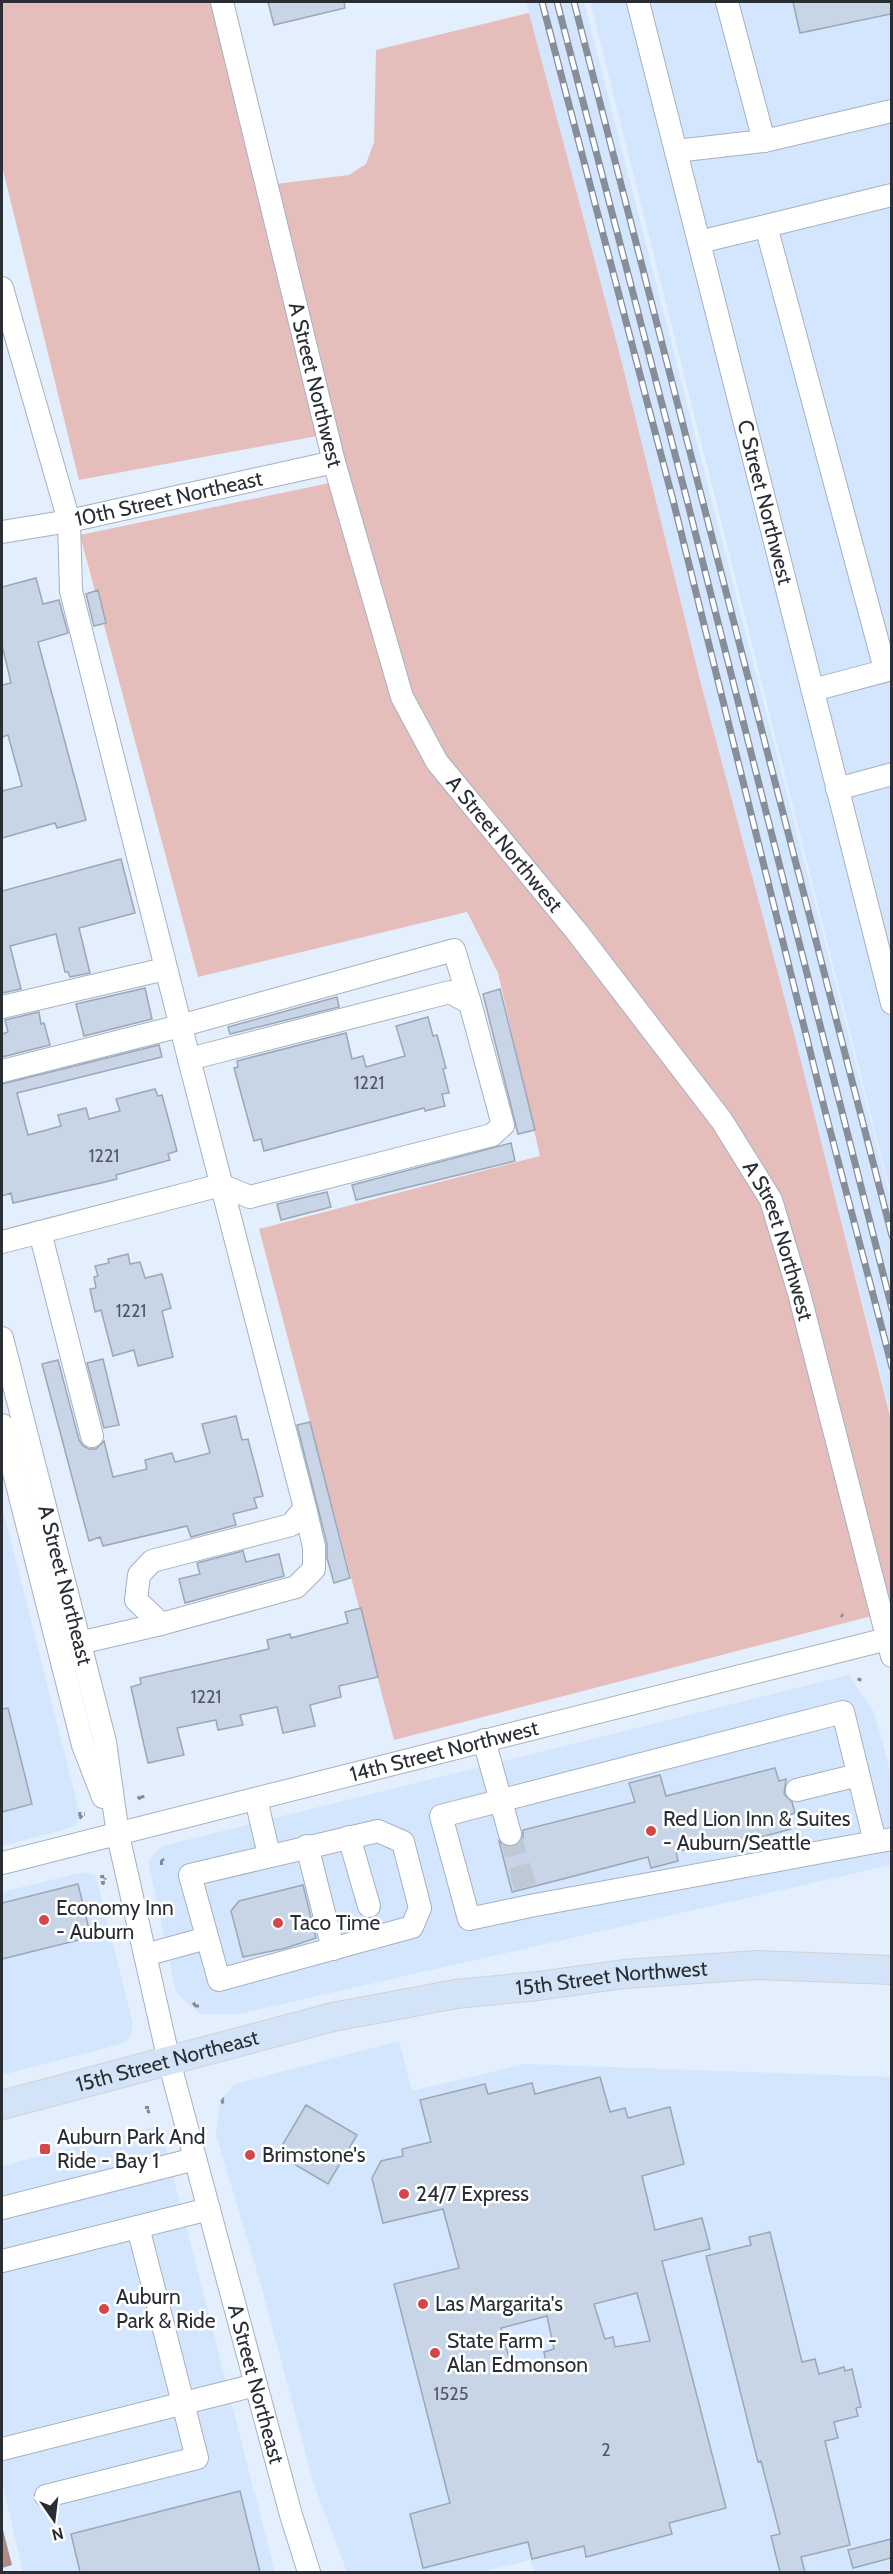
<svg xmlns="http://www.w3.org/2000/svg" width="893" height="2574" font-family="Cabin,sans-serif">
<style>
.built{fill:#d4e6fd}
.green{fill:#e5bebb}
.water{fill:#af8a87}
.building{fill:#c8d5e6;stroke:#9ba7b8;stroke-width:1.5;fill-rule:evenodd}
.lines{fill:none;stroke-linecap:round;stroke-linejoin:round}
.minor-tunnel{stroke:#bfc8d5;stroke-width:22;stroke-dasharray:22 11;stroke-linecap:butt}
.minor-casing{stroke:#a5b1c2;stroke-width:24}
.major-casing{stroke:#d0d1d3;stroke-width:30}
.path{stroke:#818993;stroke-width:4;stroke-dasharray:3 3;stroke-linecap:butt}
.minor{stroke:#fff;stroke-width:22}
.major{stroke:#d4e4f8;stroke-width:28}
.rail-casing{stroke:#868e99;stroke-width:7}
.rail{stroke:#fff;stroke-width:4.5;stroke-dasharray:14;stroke-linecap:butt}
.poi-dot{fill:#d54648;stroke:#fff;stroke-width:2}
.labels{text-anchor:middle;stroke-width:5;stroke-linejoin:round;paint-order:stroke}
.number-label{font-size:18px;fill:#515861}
.street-label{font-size:21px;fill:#292e35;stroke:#fff}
.poi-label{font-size:21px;fill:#292e35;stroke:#fff;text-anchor:start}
</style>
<rect width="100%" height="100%" fill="#e4effd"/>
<path class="built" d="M526,2H584L891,1200V1415L700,680L622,363Z
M590,2H891V1195Z
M2,1506L81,1818L74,1827L2,1846Z
M849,1675L874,1712L891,1774V1865L239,2014H200L176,1993L148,1861L162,1846Z
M79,1873L94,1874L96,1877L133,2024L130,2037L121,2044L2,2075V1892Z
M399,2041L412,2091L525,2064L891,2077V2572H534L530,2560L481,2572H347L314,2485L261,2285L216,2135L220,2101L235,2084Z
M160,2125L275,2572H23L2,2482V2166Z"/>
<path class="green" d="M2,2H222L267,185L349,175L366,164L374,142L376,50L529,13L622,363L700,680L793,1030L891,1420V1611L394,1740L259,1229L540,1156L498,973L467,912L198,977L80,535L339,481L328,434L79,480L2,166Z"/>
<path class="water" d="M2,2526L12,2565L2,2568Z"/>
<path class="building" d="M268,2H344L345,8L274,25Z
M793,2H891V14L800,33Z
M36,578L43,604L59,600L68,633L38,642L86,820L57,828L55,823L2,838V791L22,786L8,735L2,737V685L11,683L2,645V587Z
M98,590L106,623L94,626L86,594Z
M121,859L135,913L79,928L90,973L70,977L68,972H65L56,934L10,946L21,989L2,993V891Z
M145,988L152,1019L84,1036L76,1004Z
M500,989L535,1130L518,1134L483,994Z
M337,997L339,1007L230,1034L228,1027Z
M39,1012L41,1024L44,1023L50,1045L2,1057V1034L8,1032L5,1020Z
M428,1017L433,1036L437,1035L446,1068L443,1069L449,1093L442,1094L445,1106L425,1111L424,1108L264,1151L261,1139L254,1141L234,1068L238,1067L237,1061L346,1033L352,1059L363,1056L366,1067L405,1056L396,1026Z
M159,1045L162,1057L17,1093L28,1135L61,1126L58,1115L86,1108L89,1119L120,1111L116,1099L155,1089L158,1096L162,1095L177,1151L168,1154L170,1160L116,1175L117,1179L101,1183L13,1203L11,1193L2,1196V1084Z
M511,1143L515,1161L356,1200L352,1185Z
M327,1192L331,1207L281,1220L277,1204Z
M128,1254L130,1264L140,1262L145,1278L162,1274L171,1308L162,1311L173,1357L138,1366L134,1350L113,1356L101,1310L95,1312L90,1289L96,1288L94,1277L98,1276L95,1266L109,1263L108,1259Z
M103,1359L119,1425L104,1428L87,1363Z
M58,1360L79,1440L83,1446L89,1449H96L104,1441L113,1477L147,1469L145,1460L172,1453L175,1462L210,1453L202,1424L236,1416L242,1440L248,1439L263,1496L254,1498L257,1508L233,1514L236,1525L191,1537L187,1526L103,1546L100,1537L89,1541L42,1364Z
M310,1422L350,1578L334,1583L327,1558V1544L297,1425Z
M243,1551L246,1562L279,1554L284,1576L185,1603L179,1579L200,1574L197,1563Z
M361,1608L378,1677L339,1686L341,1697L310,1705L315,1726L283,1733L277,1707L240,1715L243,1725L218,1730L216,1720L177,1728L184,1755L148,1763L131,1687L141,1684L140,1678L269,1649L267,1640L290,1634L291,1638L348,1623L345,1612Z
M8,1708L32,1804L2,1812V1709Z
M775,1768L779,1781L786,1779L784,1794L792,1802L795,1813L788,1815L791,1829L719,1848L717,1841L676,1852L678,1861L651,1868L648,1857L512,1892L499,1841L506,1847H514L523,1838V1830L635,1802L629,1783L660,1775L666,1796Z
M78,1884L91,1937L2,1959V1903Z
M303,1885L316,1938L286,1948L243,1957L231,1911L239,1901Z
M600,2077L610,2112L625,2108L628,2118L670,2107L684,2164L642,2176L655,2230L702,2218L710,2249L662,2261L726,2508L669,2523L672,2534L586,2557L584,2546L532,2559L528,2542L423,2568L410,2514L450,2503L394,2284L459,2268L443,2209L383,2223L372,2178L381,2161L403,2156L402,2149L431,2142L420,2100L485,2084L488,2094L532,2083L535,2094ZM637,2293L650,2341L615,2347L613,2337L605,2339L594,2304ZM547,2316L554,2349L544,2352L546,2363L513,2373L501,2328Z
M306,2105L357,2135L328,2184L277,2154Z
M770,2232L802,2362L815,2359L819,2374L844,2367L845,2371L852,2369L861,2407L856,2408L858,2416L834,2422L838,2438L825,2441L850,2545L801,2557L805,2572H780L771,2536L780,2534L761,2461L758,2462L706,2256L751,2245L749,2237Z
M240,2491L260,2572H80L71,2534Z
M891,2539V2558L853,2568L848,2550Z"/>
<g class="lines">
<path class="minor-tunnel" d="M510,1834L526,1889"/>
<g class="minor-casing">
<g id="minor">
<path id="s1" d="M222,2L334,462L402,697L437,762L577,932L722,1121L771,1200L799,1293L892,1656"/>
<path id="s2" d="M638,2L892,1003"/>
<path d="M727,2L764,141"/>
<path d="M676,151L764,141L892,111"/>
<path d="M699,242L766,226"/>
<path d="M2,288L69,521L71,591L189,1059L450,992L470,1003L503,1125L492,1135L250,1197L221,1185L2,1242"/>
<path id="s3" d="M2,532L69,521L334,462"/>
<path d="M885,669L766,226L892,195"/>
<path d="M813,690L892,669"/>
<path d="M837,789L892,774"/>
<path d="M2,1007L165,969"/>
<path d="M189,1059L305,1508L291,1525L152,1561L139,1575L136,1600L161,1624L296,1587L314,1569V1547L305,1508"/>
<path d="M2,1071L180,1026L454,950L470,1003"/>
<path d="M40,1232L92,1436"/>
<path id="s4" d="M2,1338L105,1742L118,1835L169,2061L291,2515L309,2572"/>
<path d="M2,1425L83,1745L103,1797"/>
<path d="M79,1643L161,1624"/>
<path d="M484,1740L510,1834"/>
<path d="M797,1790L858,1775"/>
<path d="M256,1799L269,1855"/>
<path d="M378,1831L403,1842L420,1908L412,1927L219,1980L190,1875Z"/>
<path d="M349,1837L369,1906"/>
<path d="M875,1842L843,1712L441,1816L469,1919L530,1906L875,1842L892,1839"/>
<path d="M307,1846L333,1949"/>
<path id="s5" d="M2,1863L887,1639"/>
<path d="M145,1955L207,1938"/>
<path d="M2,2208L195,2159"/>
<path d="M2,2261L209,2209"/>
<path d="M2,2449L256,2385"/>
<path d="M46,2496L197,2458L138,2227"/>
</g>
</g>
<g class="major-casing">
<g id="major">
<path id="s6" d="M2,2105L333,2017L456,1994L538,1986L624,1974L758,1965L892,1970"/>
</g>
</g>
<path class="path" d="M841,1615L843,1616
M859,1681L860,1678
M138,1799L142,1795L143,1800
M82,1818L78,1814H85
M160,1863H164L162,1859
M102,1875L103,1883L105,1878
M193,2005L197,2003V2010
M221,2102L225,2101L222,2099
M147,2106V2112L152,2110"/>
<use href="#minor" class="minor"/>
<use href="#major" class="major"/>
<g class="rail-casing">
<path id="rail" d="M542,2L674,504L824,1107L892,1367
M557,2L687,500L892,1309
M574,2L892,1236"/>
</g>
<use href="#rail" class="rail"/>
</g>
<g class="poi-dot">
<circle cx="651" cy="1831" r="6"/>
<circle cx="44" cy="1920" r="6"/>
<circle cx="278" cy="1923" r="6"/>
<rect x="39" y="2143" width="12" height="12" rx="3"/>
<circle cx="250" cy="2155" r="6"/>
<circle cx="404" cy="2194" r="6"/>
<circle cx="423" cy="2304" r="6"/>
<circle cx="104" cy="2309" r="6"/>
<circle cx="435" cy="2353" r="6"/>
</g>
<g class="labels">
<g class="number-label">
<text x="369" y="1089">1221</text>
<text x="104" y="1162">1221</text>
<text x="131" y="1317">1221</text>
<text x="206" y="1703">1221</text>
<text x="451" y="2400">1525</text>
<text x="606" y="2456">2</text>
</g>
<g class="street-label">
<text dy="7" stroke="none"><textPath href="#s1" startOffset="394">A Street Northwest</textPath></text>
<text dy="7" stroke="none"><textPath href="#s3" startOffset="170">10th Street Northeast</textPath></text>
<text dy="7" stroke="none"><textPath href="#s2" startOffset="516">C Street Northwest</textPath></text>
<text dy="7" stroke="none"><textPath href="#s1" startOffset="898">A Street Northwest</textPath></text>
<text dy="7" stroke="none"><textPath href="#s1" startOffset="1384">A Street Northwest</textPath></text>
<text dy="7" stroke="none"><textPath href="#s4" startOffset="255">A Street Northeast</textPath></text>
<text dy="7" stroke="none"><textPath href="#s5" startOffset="456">14th Street Northwest</textPath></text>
<text dy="7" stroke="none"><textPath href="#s6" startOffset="624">15th Street Northwest</textPath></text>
<text dy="7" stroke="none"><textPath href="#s6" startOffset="171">15th Street Northeast</textPath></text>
<text dy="7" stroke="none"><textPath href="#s4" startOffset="1077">A Street Northeast</textPath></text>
</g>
<g class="poi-label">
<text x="663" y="1826">Red Lion Inn &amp; Suites<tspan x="663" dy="24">- Auburn/Seattle</tspan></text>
<text x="56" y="1915">Economy Inn<tspan x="56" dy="24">- Auburn</tspan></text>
<text x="290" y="1930">Taco Time</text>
<text x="57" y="2144">Auburn Park And<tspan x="57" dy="24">Ride - Bay 1</tspan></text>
<text x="262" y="2162">Brimstone's</text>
<text x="416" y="2201">24/7 Express</text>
<text x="116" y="2304">Auburn<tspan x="116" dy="24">Park &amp; Ride</tspan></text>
<text x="435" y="2311">Las Margarita's</text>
<text x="447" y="2348">State Farm -<tspan x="447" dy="24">Alan Edmonson</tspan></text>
</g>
</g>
<rect width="893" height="2574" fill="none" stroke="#292e35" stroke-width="6"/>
<g transform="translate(54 2520) rotate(166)" stroke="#ffffff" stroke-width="4.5" paint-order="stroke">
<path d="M0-4.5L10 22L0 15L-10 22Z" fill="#292e35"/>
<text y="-9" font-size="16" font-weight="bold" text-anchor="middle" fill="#292e35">N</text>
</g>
</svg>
